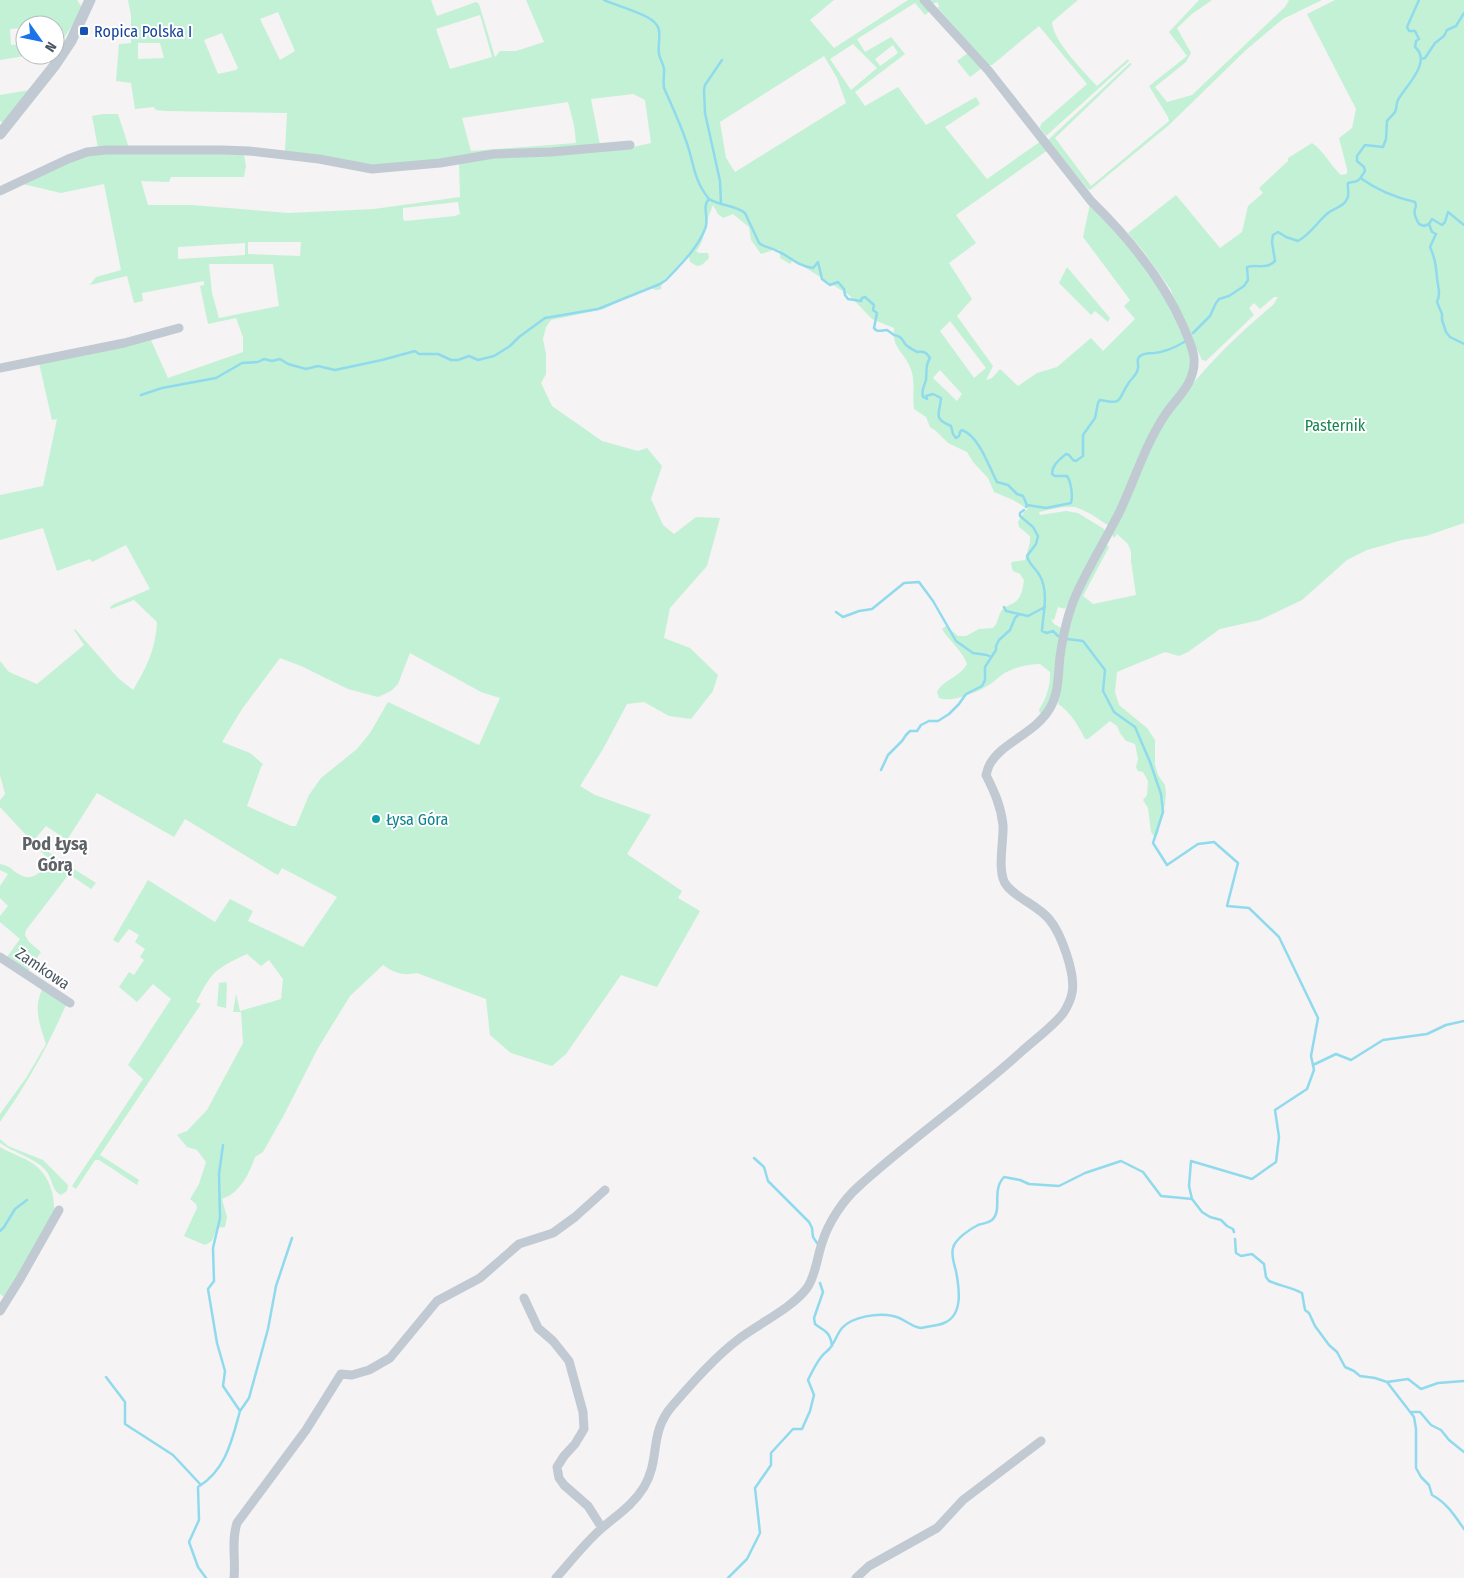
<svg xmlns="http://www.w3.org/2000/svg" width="1464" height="1578" font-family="'Fira Sans Condensed',sans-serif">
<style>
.green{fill:#c3f1d5;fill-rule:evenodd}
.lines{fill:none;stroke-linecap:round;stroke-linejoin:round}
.stream{stroke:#90daee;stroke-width:2.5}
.minor{stroke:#c1cad2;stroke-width:9}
.tertiary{stroke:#c1cad2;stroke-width:11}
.transit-dot{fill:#1a4fb4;stroke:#fff;stroke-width:2}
.culture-dot{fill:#0f9aa8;stroke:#fff;stroke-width:2}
.labels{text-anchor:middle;stroke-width:4;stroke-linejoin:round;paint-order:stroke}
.transit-label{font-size:16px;fill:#164399;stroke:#fff;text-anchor:start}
.park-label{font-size:16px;fill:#17864f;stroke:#fff}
.culture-label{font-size:16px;fill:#0d838f;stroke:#fff;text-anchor:start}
.street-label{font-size:16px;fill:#4a5661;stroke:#fff}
.neighbourhood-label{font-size:18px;font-weight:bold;fill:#5f6368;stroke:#fff}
</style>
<rect width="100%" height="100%" fill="#f5f3f3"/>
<path class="green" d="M0,0H77L83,9L56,50L55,51V25H25V28L10,29L11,45L25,44V55H31L0,60Z
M128,0H431L437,16L476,2L479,4L495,57L500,51H516L544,42L526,0H834L810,20L834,48L908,0H920L930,11L925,15L915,3L857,39L865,52L891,37L905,54L855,92L865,106L898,87L926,125L976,97L980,104L945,127L987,179L1041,141L1048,150L956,215L976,243L949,263L972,299L957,316L993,366L986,380L992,378L1000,369L1018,386L1037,373L1057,367L1091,338L1103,351L1135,319L1124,306L1130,300L1083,237L1090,204L1149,271L1162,292L1189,349L1190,375L1109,526C1100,520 1089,512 1078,508C1068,504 1050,510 1039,512L1040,515L1066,511L1078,513L1104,529L1105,532L1065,609L1058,607L1054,620L1051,619L1054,624L1061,628L1052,697L1043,714L1040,713L1039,710C1046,699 1051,685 1050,672L1040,664C1028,664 1012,668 1003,674C997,678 993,683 987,686C976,693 951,703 939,698L937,692C943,680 960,677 967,664C962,650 950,642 942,629L946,626L958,636H966L979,629L993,628C999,622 997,617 1002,610C1005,606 1011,605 1015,602C1022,597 1023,587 1024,580L1020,574L1013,571L1011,564L1012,562L1025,560L1030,542V536L1019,527L1018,522L1024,512L1028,509L1013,500L994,492L988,478L973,462L967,452L948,443L936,431L930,427L926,417L914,409C912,394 916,381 910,367C903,350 892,349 894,328L872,319L849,295L793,260L790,264L780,258V250L776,249L761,254L751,240L749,227L733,214L723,218L718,214L713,205C711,211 707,218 706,225C704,233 703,244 696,251L699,253H708L709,258L702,265L697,266L690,262L689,257L687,256L662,282L661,289L657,290C648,287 646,287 638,293H635L604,309L551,320L546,327L543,339L546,354V374L541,383L552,406L602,441L638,451L647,448L662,466L651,499L663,525L674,534L696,517L720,518L707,566L670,608L664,638L690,648L718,675L713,691L691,719L669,716L644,702L627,704L603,749L580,786L595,795L651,815L627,854L682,891L678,898L700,911L657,987L621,975L566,1054L552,1066L511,1053L490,1035L486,999L417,973C403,976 394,973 383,965L350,996L318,1048L285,1113L263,1152L255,1157C249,1174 241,1192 222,1199L227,1217L225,1227L217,1228L212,1241L205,1245L184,1236L197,1208L196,1204L190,1199L199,1184L206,1162L197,1150L187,1147L177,1135L187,1131L207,1110L243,1043L241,1012H233L236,994L240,1011L281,999L283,979L269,960L261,966L247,954C232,961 217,967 208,981C203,988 200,995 196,1002L201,1004L100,1155L139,1180L137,1185L99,1160H95L76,1189L72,1186L143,1079L128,1065L171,999L153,984L137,1002L119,987L129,972L134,975L144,960L140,957L145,949L135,942L139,935L129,929L118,943L113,940L148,880L215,922L230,899L253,911L248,921L303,947L337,897L282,868L278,875L274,873L185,819L174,837L97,793L67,840L46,826L34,840L55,857L96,883L91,889L69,874L26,930L25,935L29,942L41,952L28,971L7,957L20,939L0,922V916L8,906L0,898V886L8,874L0,870V864C6,865 10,867 14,871C31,884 37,874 52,863L0,807V800L5,794L0,775V661L9,672L37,684L84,645L74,630L75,629L118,678L133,690C146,669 156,648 157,622L134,600L111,609L110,607L114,604L150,589L126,545L92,562L90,559L57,571L43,528L0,540V495L43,486L57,419L52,420L39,363L150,338L168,378L243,352V337L236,318L208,324L200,286L204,285V281L142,293L143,301L134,303L127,276L90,285L96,277L121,270L104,184L61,193L23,184L76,159L93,154L213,153L244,155L246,166L244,177H171L169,182L141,181L148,205H191L289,213L374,209L460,197L459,163L503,157L633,147L651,143L645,100L633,94L591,99L600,145L373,165L285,152L287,113L166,111L156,110L154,107L135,109L131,83L116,81L119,44L131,43V16ZM278,12L295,51L280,60L260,19ZM480,15L492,57L450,69L436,29ZM222,33L238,68L236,70L218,74L204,40ZM138,43H160L164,58L138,59ZM853,44L877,68L851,90L830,59ZM893,45L898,53L880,66L875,59ZM824,56L837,78L846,103L735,172L726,158L720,122ZM568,102L574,125L576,143L471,151L462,118ZM458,202L460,214L455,216L405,221L403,219V208ZM301,242L300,256L248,254V242ZM245,243V255L178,259V247ZM209,264H273L279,306L219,318L212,293ZM950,321L986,368L974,378L940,331ZM940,370L962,394L957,401L933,378ZM410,653L481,692L500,698L479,745L388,702L370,733L357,749L321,778L309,795L296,826H291L247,806L261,767L263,764L250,753L222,742L242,709L280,658L301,666L348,689L378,697L391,691L398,684Z
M928,0H1078L1052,22C1053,41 1084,72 1097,86L1128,59L1129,61L1046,136L1040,128L1041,124L1087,84L1039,26L992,65H988L938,8L939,5L937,2L932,4Z
M1199,0H1212L1192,14L1177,28L1191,53L1186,62L1155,87L1167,102L1192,95L1285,7L1289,0H1322L1283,19L1272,28L1246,50L1169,125L1090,190L1088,189L1048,140L1130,63L1132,64L1055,138L1091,186L1169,121L1168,117L1149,86L1187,56L1169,32Z
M1335,0H1464V523L1426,536L1402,540L1367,550L1347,560L1302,600L1260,620L1220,629L1188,652L1179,656L1165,652L1117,672L1115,692L1119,705L1147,728L1155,740V765L1158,775L1165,785L1166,793L1165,805L1160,819L1158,834L1154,836L1151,832L1148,808L1143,800L1147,795L1148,781L1143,772L1138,771L1136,767L1138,759L1135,744L1126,741L1120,733L1117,726L1110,721L1088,739H1085C1080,728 1070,711 1058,704L1070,616L1106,544L1109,547L1083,596L1093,604L1136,595L1131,561V552L1128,544L1117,534L1114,538L1111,533C1123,506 1134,479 1147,453C1177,394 1223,347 1273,305L1278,297H1274L1260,309L1254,303L1249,308L1254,315L1206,361L1202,360L1174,301L1171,290L1144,252L1128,233L1176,195L1220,248L1242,232L1248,206L1263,193L1259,188L1288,161V158L1312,143C1324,151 1330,165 1341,175L1347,174V169L1339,138L1352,128L1356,109L1307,14Z
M969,52L982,68L970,77L957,61Z
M30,90L3,123L0,121V95Z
M103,114H118L129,148H98L92,116Z
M1067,267L1110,318L1108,322L1095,311L1091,315L1059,283Z
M226,982L227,984L226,1008L217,1006L219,983Z
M43,987L66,1005C47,1048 27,1084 0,1122V1114L26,1078L46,1044C39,1022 33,1009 43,987Z
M0,1139L8,1146L43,1160L68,1185L67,1191L61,1195C52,1191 53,1181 47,1172C38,1159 14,1153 0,1143Z
M0,1147C10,1153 23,1157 32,1163C49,1174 55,1194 54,1212L6,1298L0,1294Z"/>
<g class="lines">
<path class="stream" d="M604,0C618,6 634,10 647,17C666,27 657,38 659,54C660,60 665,66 664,72C664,78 663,82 664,88C671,104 679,121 685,138C694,160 692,178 709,199
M1421,59L1425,58L1435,43L1444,36L1447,30L1456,26L1464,13
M1362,179C1377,190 1398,198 1415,202L1416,206C1413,213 1415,217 1419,224L1424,226L1429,224L1432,219L1442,225L1445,222L1448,212L1464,225
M721,204L720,181L705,113L704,90L705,85L722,60
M1429,224L1432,232L1436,234L1430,247C1435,258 1436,266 1437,278C1438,288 1441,293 1437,302L1442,314V320L1446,332L1450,337L1464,344
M1193,333L1210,316L1216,303L1219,299L1229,296L1244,286L1248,280L1247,267C1258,264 1266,270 1275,261L1272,242L1273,235L1278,232L1286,237L1298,241C1311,234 1317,222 1328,213C1334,208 1344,207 1347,199C1350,194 1347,189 1348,183C1361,181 1359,180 1365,171L1364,167L1357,161V156L1365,145L1383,147L1386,139L1387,121C1389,118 1393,115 1395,112C1397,108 1396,104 1398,100C1404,88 1433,62 1415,47L1416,41L1419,39L1415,31H1409L1407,27L1419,0
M141,395L162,388L216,378L242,363L258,362L264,359L272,361L280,359L288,364L306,369L318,366L335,370L382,360L415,351L419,354H438L451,360H458L469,356L478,360L494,356L510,346L519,337L545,318L598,309L660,284L666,280C681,264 697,249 705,229C710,219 701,207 709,199C720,206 735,205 745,213L759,243C764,247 769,247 775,250C789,255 796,266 813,268L818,262L822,279L830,285L838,282L844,289L845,295L848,299L861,301L862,298L865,297L874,305L873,310L877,313L874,328C877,333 882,330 887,330L894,335C902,336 902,340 906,345C909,348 914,350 917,352C924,351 926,352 930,358C925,365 927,371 926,380C924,387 921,389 923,397L927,399L926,396L933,394L941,398C940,414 932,418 951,426L953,434L956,438L959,436L960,432L962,430C979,436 989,467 997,482L1008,485L1017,494L1023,496L1027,505
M1026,507L1027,505L1046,508L1071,503C1073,495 1071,482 1067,476H1055L1052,474C1052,465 1059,460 1066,454L1069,455L1073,460L1076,461L1083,456V435L1095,418L1098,403L1100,400C1124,405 1117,400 1128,384C1131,378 1137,376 1138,368C1139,364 1136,361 1139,357C1142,353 1149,353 1154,353C1166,352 1176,347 1186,341
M1024,510L1020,513V516L1033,527L1038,536L1036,544L1027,556C1029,565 1036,568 1040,576C1049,593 1043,613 1042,631L1047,633L1053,631L1058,636
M1004,607L1006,611L1019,614
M836,612L843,617L859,611L872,609L904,583L919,582L933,601L956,641L973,653L987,655L991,657
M881,770L888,755L902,741L906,735L910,731H917L921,725L929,721H938L949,714L959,704L966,694L982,686L985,680V667L996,650V646L999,640L1010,630L1015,618L1019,614L1028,616L1045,607
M1313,1065L1336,1054L1351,1060L1383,1040L1427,1034L1446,1025L1464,1021
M754,1158L764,1167L768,1181L809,1222L812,1228L813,1237L817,1243
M1192,1199L1202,1212L1210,1217L1221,1220L1227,1226L1233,1229L1234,1232
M0,1231L4,1227L15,1209L27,1200
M1235,1239L1236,1253L1241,1256L1252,1254L1264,1264L1266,1277L1269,1281C1280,1286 1291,1287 1302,1293L1305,1310L1309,1313L1315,1326L1329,1345L1337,1352L1345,1367L1354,1371L1360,1376L1375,1378L1387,1382L1408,1379L1421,1389L1438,1383L1464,1381
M820,1283L823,1292L814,1318L815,1324C825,1332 830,1331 832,1346
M106,1377L125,1402V1424L173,1455L201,1485
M1387,1382L1414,1417L1416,1429V1468L1421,1477L1429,1485L1432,1495C1447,1503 1455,1516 1464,1529
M240,1411L249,1398L268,1329L276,1286L292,1238
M1412,1412H1420L1431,1425L1441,1430L1449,1440L1464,1452
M206,1578L198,1567L189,1542L199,1520L198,1487C226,1470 232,1440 240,1411L223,1386L225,1371L217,1343L208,1289L214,1281L213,1248L220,1218L219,1174L223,1145
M728,1578L747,1559L760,1533L755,1488L771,1465V1453L793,1429H802L810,1411L814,1395L808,1380C812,1372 816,1363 822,1356C824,1353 828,1351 830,1348C835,1342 837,1334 842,1328C853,1316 878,1313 893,1316C904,1318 911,1327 921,1328C928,1326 937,1326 944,1323C964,1315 959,1287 956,1271C954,1264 951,1255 953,1248C955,1239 970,1229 978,1225C983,1223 987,1224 992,1220C1003,1210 991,1191 1004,1177L1020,1180L1029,1184L1059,1186L1085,1173L1121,1161L1143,1172L1161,1196L1192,1199L1189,1186L1191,1161L1252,1179L1276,1162L1279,1137L1275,1110L1307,1089L1314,1070L1311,1056L1318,1018L1279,937L1249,908L1227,906L1238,863L1214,842L1198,844L1167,865L1153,843L1163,812L1161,794L1150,762L1135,727L1114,712L1103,691L1105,670L1083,641L1067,639"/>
<path class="minor" d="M0,191L68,159L87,152L106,150H222L249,151L319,159L372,169L440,163L494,154L551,152L630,145
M0,368L124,343L179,328
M0,957L70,1003
M524,1298L538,1328L553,1341L569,1361L583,1412L584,1429L575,1444L564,1456L557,1467L559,1478L564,1485L588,1506L602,1528
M0,1311L20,1279L59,1210
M234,1578C236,1560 231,1541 237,1523L306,1430L341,1374L352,1375L369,1370L390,1358L437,1301L480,1278L519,1244L553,1233L575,1217L605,1190
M556,1578C571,1561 585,1543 602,1528C617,1515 633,1505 644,1487C661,1459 648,1433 673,1405C693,1382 716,1356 740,1338C760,1323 792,1308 807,1288C816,1275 817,1257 822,1243C828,1223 843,1200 859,1186C911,1139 969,1099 1021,1052C1033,1041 1055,1025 1064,1012C1067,1007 1071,999 1072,993C1076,974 1061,933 1049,919C1037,905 1018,899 1007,886C996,874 1004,841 1003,825C1001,806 994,791 986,775C987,772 988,767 990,764C1001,743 1036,733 1050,708C1059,693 1058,674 1060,657C1063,635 1067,615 1076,595C1089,566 1106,539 1120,511C1135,479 1145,445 1165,415C1177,397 1195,384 1194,360C1194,349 1188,339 1184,328C1163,279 1129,238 1091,201L988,70L924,0
M856,1578L869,1566L937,1528L963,1500L1041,1441"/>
<path class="tertiary" d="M0,134L55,65L71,41L90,0"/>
</g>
<rect class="transit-dot" x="79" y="26" width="10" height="10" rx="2.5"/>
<circle class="culture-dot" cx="376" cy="819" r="5"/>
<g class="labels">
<g class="transit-label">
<text x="94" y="37">Ropica Polska I</text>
</g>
<g class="park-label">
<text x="1335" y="431">Pasternik</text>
</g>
<g class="culture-label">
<text x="386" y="825">Łysa Góra</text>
</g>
<g class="street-label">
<text transform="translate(43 968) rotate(34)" y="6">Zamkowa</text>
</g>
<g class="neighbourhood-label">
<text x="55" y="850">Pod Łysą<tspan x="55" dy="21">Górą</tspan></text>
</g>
</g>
<g transform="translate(40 40) rotate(123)"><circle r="24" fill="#ffffff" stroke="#b7bbc0"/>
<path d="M0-4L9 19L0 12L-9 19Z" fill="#1a73e8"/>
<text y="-8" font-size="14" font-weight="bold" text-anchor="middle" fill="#4a5661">N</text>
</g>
</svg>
